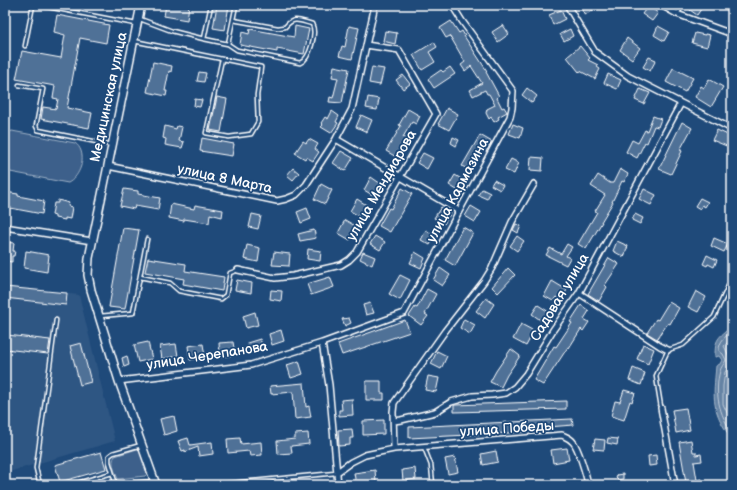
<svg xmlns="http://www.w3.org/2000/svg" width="737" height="490" font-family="'Balsamiq Sans',sans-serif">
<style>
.built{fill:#2e5683}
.green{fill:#3c618b;stroke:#9eb0c5}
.water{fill:#6583a4;stroke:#a3b5c8}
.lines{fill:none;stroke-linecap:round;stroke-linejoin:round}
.shore{stroke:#c1cddb;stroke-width:1}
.building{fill:#507197;stroke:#fff}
.service-casing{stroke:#fff;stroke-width:5.5}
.minor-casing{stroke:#fff;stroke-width:8}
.tertiary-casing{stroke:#fff;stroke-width:9}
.secondary-casing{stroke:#fff;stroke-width:10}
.service{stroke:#1f4a7a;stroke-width:2.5}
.minor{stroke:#1f4a7a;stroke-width:5}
.tertiary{stroke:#1f4a7a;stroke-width:6}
.secondary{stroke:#1f4a7a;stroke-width:7}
.labels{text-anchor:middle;stroke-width:3.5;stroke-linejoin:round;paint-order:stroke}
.street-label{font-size:14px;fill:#fff;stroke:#1f4a7a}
</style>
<rect width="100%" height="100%" fill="#1f4a7a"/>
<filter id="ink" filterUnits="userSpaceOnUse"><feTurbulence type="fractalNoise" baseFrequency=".025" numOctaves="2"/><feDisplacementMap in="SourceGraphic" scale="8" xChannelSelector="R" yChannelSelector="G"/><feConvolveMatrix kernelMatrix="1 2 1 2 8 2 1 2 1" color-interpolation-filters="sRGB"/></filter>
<g filter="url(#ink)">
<path class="built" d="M5,287L79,295L115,441L5,473Z"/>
<path class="green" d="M12,131L75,143C78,145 80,148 81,151C85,162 78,178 68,183L5,171V134Z
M137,449L141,450L148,471L147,474L145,476L118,479C115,472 110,462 115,456Z"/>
<path class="water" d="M732,326V439C711,411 713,399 716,366L720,364L722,360L719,356L715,357C715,338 718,338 732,326Z"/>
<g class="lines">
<path class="shore" d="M732,331C725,337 719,341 719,351L723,354L726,360C724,364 721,367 720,371C714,392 719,415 732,432
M732,338L724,346L731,360L728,368L725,372L723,386V404L732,423"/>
</g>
<path class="building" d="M166,5H189L187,20L164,16Z
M217,5H229L225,30L213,28Z
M579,5H594L596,8L585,15Z
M693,5H701L699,7L701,9L697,15L690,10Z
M648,6L658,13L652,21L642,14Z
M561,10L565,19L553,25L549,15Z
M57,15L109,25L106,43L80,38L67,108L92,113L89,128L41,119L43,107L56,109L58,99L53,98L55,86L16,79L22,51L61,58L65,35L54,32Z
M451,21L459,33L462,31L465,36H464L487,71L486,72L499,96L497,98L502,108L504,107L507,112L498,117L499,119L494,122L491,117L489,119L486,113L487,109L495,105L489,94H487L485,90L473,96L470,90L482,83L471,66L465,71L461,65L465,62L450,36L446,38L440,28Z
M503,25L509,34L498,42L492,32Z
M295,26L309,29L304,54L277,49V52L240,45L242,32L249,34L250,29L294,37Z
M349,26L359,28L352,59L339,56L342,46L345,47Z
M658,26L669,32L664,41L654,35Z
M570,29L573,36L564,41L560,34Z
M385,31L397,33L395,44L383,41Z
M695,33L705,35V34L710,35L707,47L692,43Z
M627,38L640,48L632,59L620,50Z
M434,42L437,47L429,52L435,62L422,70L413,55Z
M580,46L590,58L588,60L598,65L597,67L600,69L595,79L580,71L579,72L567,57Z
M649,57L656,60L650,71L643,67Z
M153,62L172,66L171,72L169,71L165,91H167L166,96L147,92Z
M334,66L349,69L342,103L329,102L330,97L333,98L338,78L332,77Z
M372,67L384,69L380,85L369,83Z
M450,67L455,74L434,88L428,79L441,70L443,72Z
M673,68L693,78L685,92L666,82Z
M199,72L206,73L204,82L197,81Z
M608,74L621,80L617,89L604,83Z
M403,75L410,84L403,89L396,80Z
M709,79L723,87L711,107L695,97L701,86L704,88Z
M527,88L537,96L532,103L522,95Z
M640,89L650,93L644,104L635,100Z
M217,97L227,99L221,132L210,130Z
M368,97L379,99L377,110L366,108Z
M195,99L202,100L200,107L194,106Z
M447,108L458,114L449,130L438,124Z
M408,109L420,116L416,124L412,122L403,137L409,140L398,158L386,151L401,126L399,125Z
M332,111L339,116L336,122L338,123L331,133L321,127L323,125L321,123L325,117L328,119Z
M361,115L372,120L367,132L356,127Z
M653,116L661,119L658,127L654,126L647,143L645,142L637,158L626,152L632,140L638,143L645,130L647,131Z
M682,122L692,128L680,150L682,151L671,174L659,169Z
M513,124L523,128L520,138L509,134Z
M165,126L176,129L177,126L182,127L179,141L184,142L182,148L165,145L166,139L163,138Z
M717,130L732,137V140L729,147L712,140Z
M480,135L492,142L486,152L483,150L471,171L462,166Z
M453,137L459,140L456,146L451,143Z
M202,138L234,144L232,156L200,151Z
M309,139L318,144L315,149L319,152L313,161L306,157L305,159L295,153L303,141L306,143Z
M341,151L353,158L345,171L333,163Z
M423,153L433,158L427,169L417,163Z
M531,157L543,158L542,171L530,170Z
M511,159L519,163L514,174L505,170Z
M293,168L299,173L293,180L287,175Z
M620,169L628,174L624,182L622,181L612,202H613L601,222H602L586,249L578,244L597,212L595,211L605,195L591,186L598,175L610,183H613Z
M455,175L466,182L460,192L449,185Z
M371,177L381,184L374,196L364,190Z
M494,180L503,185L500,190L491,185Z
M321,184L332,190L325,204L314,199Z
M402,188L412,194L390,232L379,226L389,208L391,209Z
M124,189L138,191V194L160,198L158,210L135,206L134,209L120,206Z
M482,189L490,193L487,199L478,195Z
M644,189L656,195L651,205L639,199Z
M5,192L18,194V196L44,201L42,214L5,207Z
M700,198L708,202L705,207L702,205L700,209L695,206Z
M357,199L368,206L361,217L350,211Z
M58,200L69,203L68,206L72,207L70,219L65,218V220L55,218V216L52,215L54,203H58Z
M171,204L194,209L195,205L223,210L222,217L210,214L209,223L184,219V221L169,218Z
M471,206L481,212L475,222L465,216Z
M441,207L451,213L444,224L434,218Z
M307,208L311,219L301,223L297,212Z
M252,214L261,216L258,229L249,227Z
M635,214L643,218L640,224L632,220Z
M345,220L357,227L350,240L338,233Z
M516,224L521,226L518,233L513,230Z
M463,227L473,233L455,266L445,260Z
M123,228L139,230L125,309L109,307Z
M314,230L316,238L300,241L298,234Z
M426,230L435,236L430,245L421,240Z
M375,236L385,242L380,250L370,244Z
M517,236L524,241L517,251L510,246Z
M714,238L728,244L724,252L711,246Z
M617,241L628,246L624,257L613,251Z
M5,242L14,243L13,251H15L14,256H12V262L5,261Z
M567,244L572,247L566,256L570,258L566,265L546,255L550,248L561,254Z
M247,245L260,248L258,262L244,259Z
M308,249L321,251L320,261L307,259Z
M26,251L49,255L47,272L24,268Z
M274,252L290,254L289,266L272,265Z
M363,252L375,257L372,265L360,259Z
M415,252L425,258L421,268L410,263Z
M707,255L717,260L714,267L708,264L707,266L703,264Z
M148,258L186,264L185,271L224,277L222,291L183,284L184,279L145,272Z
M609,258L619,264L605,285L607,287L599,301L588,294Z
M440,268L450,275L442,286L433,280Z
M508,268L515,275L498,293L492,287Z
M400,275L410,280L400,300L389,294Z
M330,277L334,287L311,295L307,284Z
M237,280L252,283L251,293L235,290Z
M552,281L567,290L561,300L556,297L553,301L544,296Z
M5,287L67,293L66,305L5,298Z
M427,289L436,294L425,314L428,316L421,325L409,316L415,307L417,308Z
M271,290L282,291L281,301L270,299Z
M696,291L706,297L698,312L688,307Z
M486,298L494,304L485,318L476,311Z
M669,302L679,308L670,324L668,323L657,339L647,333L656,319L658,320Z
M370,303L374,313L366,315L363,305Z
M538,305L549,312L543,322L532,314Z
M581,305L589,311L584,319L589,322L583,331L581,329L569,348L568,347L543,385L534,380L554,346L556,347L572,323L570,322Z
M255,312L258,325L246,328L243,316Z
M349,318L351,323L345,326L342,319Z
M464,319L475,325L470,334L460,328Z
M405,320L410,332L342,355L338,344Z
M521,324L534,331L526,346L513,339Z
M281,330L284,341L272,345L269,334Z
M7,335L50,340L48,354L5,349Z
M260,339L263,348L250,351L247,343Z
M148,342L152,359L138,362L134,345Z
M233,342L235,355L220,357L219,343Z
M81,343L91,382L80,385L70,346Z
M176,344L178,356L162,359L160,346Z
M203,344L205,357L190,360L188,346Z
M643,344L654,349L648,364L637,359Z
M511,349L520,356L507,375L501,387L490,382L496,371Z
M437,351L447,356L441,369L431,364Z
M127,356L129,365L124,367L122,358Z
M299,361L303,374L291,378L287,365Z
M633,368L645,373L641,385L629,380Z
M428,376L439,378L436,392L425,390Z
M366,381H381V393H384V400H366Z
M304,383L306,407L309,406L311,417L295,419L293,392L271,394L270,386Z
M624,390L635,393L632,402L630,401L624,420L611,416L615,401L620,402Z
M352,399L353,415L339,416V410H342L341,400Z
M566,401V409L454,412V405H455Z
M686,408L690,430L676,433L672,410Z
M174,416L177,431L164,435L160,419Z
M572,419L573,425L548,427V431L409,438V427Z
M384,420V434L363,435V421Z
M352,429L353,438H350V445L339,446L338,430Z
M308,433L309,444L291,446L292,453L278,454L277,441L295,439V434Z
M188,438L190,445L212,442L213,454L199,456L198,447L185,452V450L182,451L178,441Z
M240,438L241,444L261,442L262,455L250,456L249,451L228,453L227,439Z
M608,438L618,439L617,445L607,443Z
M595,439L605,440L604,450L593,449Z
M691,440L693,452H696V455L701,454L702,461L694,462L697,480L702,479V485H692L691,482L686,483L679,442Z
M567,448L569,460L553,463L551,450Z
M496,451L498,462L483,465L481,454Z
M101,452L106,469L60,482L55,465Z
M656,455L657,465L649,466L648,456Z
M455,457L458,472L448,474L445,459Z
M415,468L416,479L403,481L402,470Z
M375,470L376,482L356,485L354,473Z
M623,474V479L617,480L616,475Z"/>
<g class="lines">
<g class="service-casing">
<path id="service" d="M38,5L136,24
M211,5L204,39L228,44L236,5
M677,14L683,5
M140,19L172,31L204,39
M134,41L261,67L257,95L258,122L251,134L229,137L206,133L222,59
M228,44L237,50L300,63C310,59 317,33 312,24C300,21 294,16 285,27L278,28L233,20
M25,46L33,5
M19,85L43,89L36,126L38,130L112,145
M140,277L170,283L179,291L221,299L226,295L230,273L238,270
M100,316L133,313L147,239
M661,407L656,376L668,350L683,345L714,317L732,278
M424,447L431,465L433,485
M40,485L36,468L56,320
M71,485L112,473
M116,485L109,462V456L113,453L141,445
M213,485L336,473"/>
</g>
<g class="minor-casing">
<path id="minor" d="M567,5L595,52L628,76L732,129
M661,5L677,14L732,34
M336,139L459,211
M108,166L277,201L286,199L296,195L306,185L336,139L352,109L375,5
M5,227L92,241
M238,270L275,278L293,276L341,265L349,260L357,252L436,114L399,50L366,45
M579,293L660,346L668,350
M322,343L329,385L338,485
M119,381L251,365L322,343L404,313L510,117L512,108L513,91L462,21L452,5
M661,408L675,485
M394,421L401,420L435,412L451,402L472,396L492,395L506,393L515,387L526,374L553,330L579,293L681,103
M394,449L393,412L394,403L445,331L484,281L492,268L512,222L534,184
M336,473L351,462L365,455L394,449L562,435C566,437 570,438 573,442C578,447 587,477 588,485"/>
</g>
<g class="tertiary-casing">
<path id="tertiary" d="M130,485L156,483"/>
</g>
<g class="secondary-casing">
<path id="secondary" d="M141,5L89,258L88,275L91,290L119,381L156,485"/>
</g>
<use href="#service" class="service"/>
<use href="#minor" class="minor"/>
<use href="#tertiary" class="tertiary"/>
<use href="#secondary" class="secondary"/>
</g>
</g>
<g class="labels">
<g class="street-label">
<text transform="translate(108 97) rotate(-78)" y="5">Медицинская улица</text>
<text transform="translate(225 178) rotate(12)" y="5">улица 8 Марта</text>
<text transform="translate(381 185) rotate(-60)" y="5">улица Мендиарова</text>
<text transform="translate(457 190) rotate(-62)" y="5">улица Кармазина</text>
<text transform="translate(559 297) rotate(-59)" y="5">Садовая улица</text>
<text transform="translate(207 355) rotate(-9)" y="5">улица Черепанова</text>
<text transform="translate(507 428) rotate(-4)" y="5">улица Победы</text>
</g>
</g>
<rect width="737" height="490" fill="none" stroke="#1f4a7a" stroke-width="20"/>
<rect x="10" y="10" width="717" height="470" fill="none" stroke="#fff" stroke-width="1.5" filter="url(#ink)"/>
</svg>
